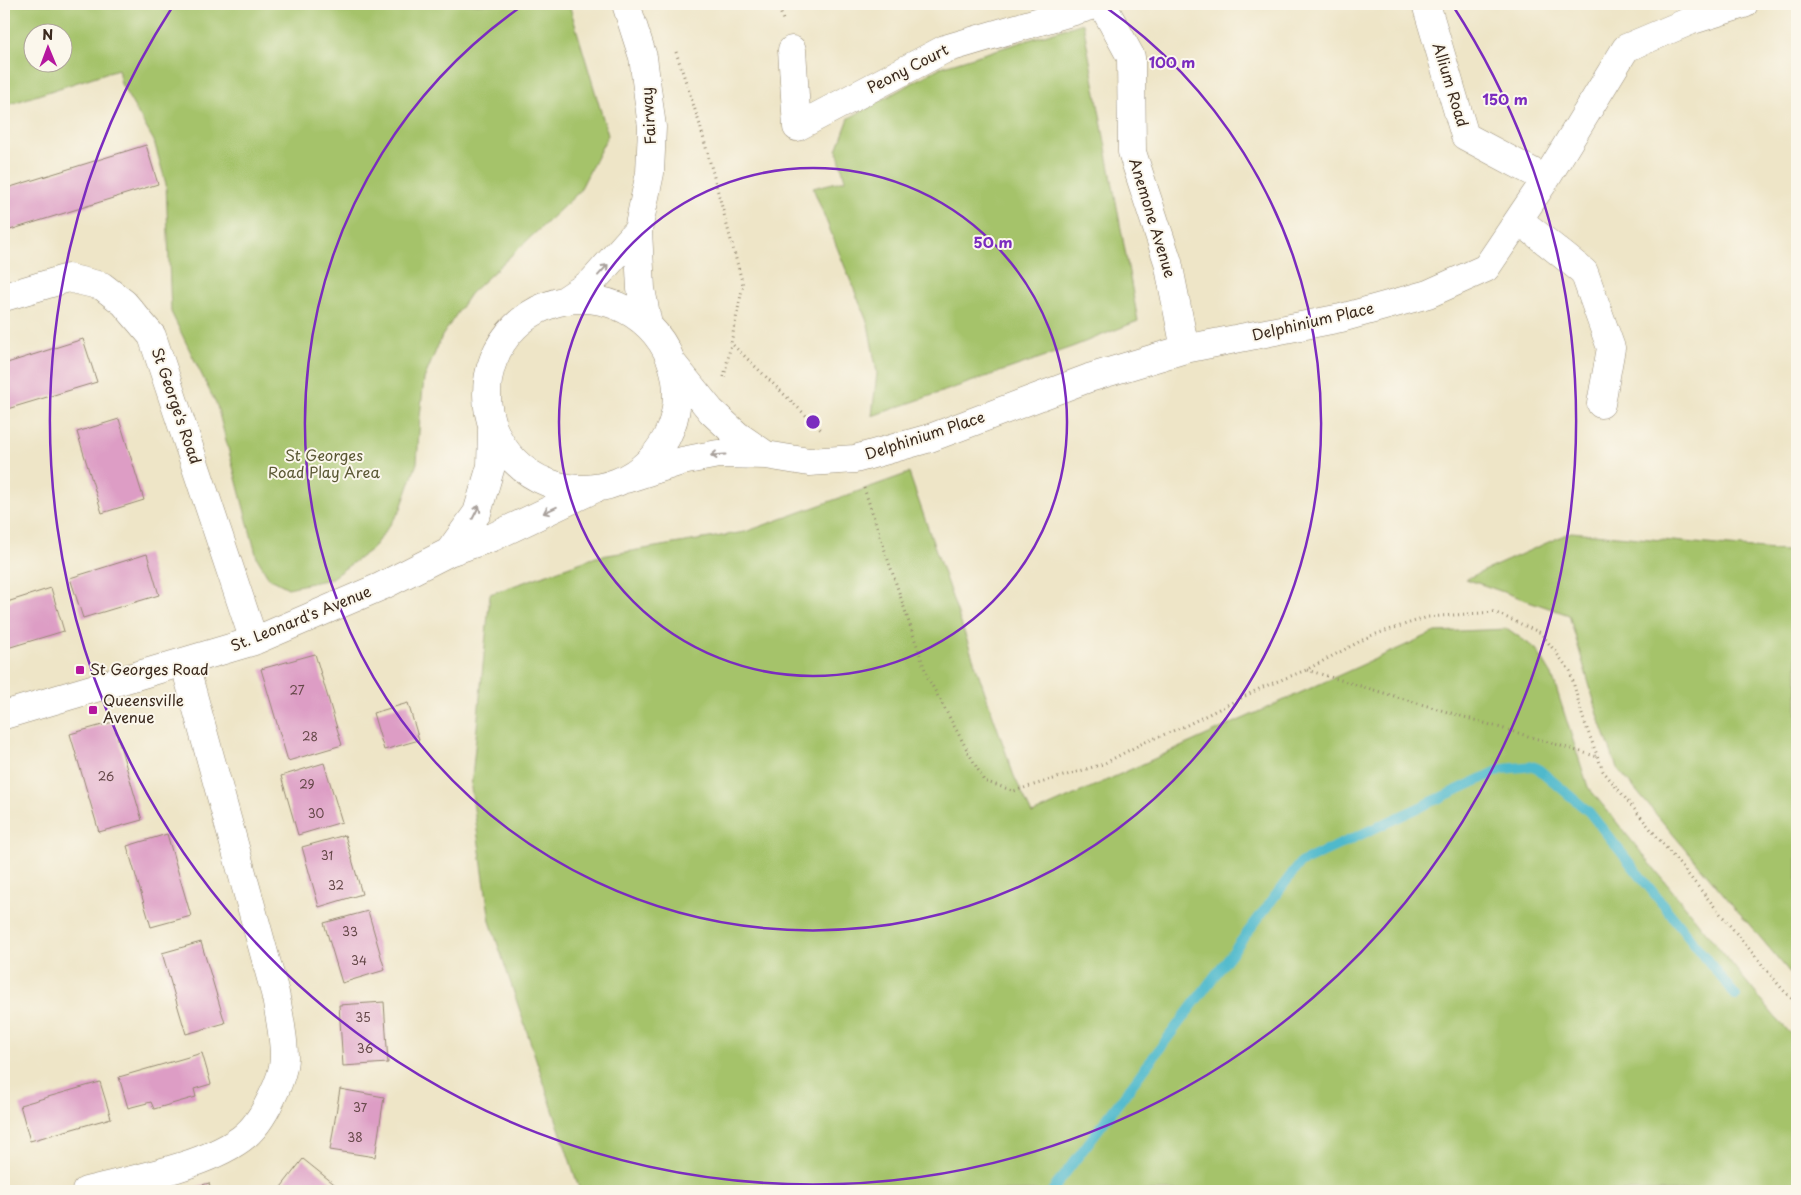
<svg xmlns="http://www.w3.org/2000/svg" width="1801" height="1195" font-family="'Playpen Sans',sans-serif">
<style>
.green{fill:#a5c36b;stroke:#707644;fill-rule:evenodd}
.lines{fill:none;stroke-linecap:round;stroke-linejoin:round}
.stream{stroke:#4fb9cc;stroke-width:10}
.building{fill:#dd9dc5}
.minor-casing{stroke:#948872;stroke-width:29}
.path{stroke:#948872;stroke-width:3;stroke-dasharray:1 4;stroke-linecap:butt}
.minor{stroke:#fff;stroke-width:28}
.oneway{stroke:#a79f9a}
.ring{fill:none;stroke:#7b2cbf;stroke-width:2.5}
.poi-dot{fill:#b5179e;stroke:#fbf7ec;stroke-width:2}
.labels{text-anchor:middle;stroke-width:4;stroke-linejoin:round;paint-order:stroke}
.number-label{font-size:12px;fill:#644748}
.street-label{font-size:15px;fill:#3b2a1e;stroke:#fbf7ec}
.park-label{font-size:15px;fill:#5b5835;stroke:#fbf7ec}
.poi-label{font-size:15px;fill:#3b2a1e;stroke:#fbf7ec;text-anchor:start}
.centre{fill:#7b2cbf;stroke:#fbf7ec;stroke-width:2.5}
.ring-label{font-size:15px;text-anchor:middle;font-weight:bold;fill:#7b2cbf;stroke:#fbf7ec;stroke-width:4;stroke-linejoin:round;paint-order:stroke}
</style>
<rect width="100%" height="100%" fill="#fbf7ec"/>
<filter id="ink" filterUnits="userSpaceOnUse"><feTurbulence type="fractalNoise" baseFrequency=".02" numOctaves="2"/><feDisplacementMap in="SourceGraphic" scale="10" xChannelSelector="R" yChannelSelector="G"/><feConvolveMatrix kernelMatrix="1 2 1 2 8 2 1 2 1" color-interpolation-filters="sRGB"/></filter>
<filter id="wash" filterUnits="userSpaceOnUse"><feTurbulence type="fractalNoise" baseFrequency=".0096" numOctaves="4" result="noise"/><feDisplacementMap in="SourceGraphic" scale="20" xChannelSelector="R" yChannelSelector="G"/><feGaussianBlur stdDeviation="1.12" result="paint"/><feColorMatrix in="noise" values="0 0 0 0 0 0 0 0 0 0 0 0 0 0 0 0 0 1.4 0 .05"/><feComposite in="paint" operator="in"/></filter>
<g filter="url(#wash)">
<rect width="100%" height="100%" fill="#eee5c7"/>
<path class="green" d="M4,4H569L608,135L579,192L470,294L442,336L424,379L420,417L417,463L400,511L372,549L330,579L288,588L269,578L257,558L217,406L171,312L166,184L154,141L121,84L118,69L4,106ZM62,32V62H32V32Z
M1083,23L1138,321L1072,347L872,416L877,373L868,324L813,188L845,180L837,150L849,118L941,67Z
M909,473L1014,776L1032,814L1435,632L1508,629L1536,649L1552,675L1588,787L1775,1017L1797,1040V1191H580L490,921L471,788L490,594L596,557L745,532Z
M1571,532L1797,552V981L1617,768L1599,718L1569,615L1466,579Z"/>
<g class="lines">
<path class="stream" d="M1052,1191L1300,863L1502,769L1535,766L1589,812L1736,996"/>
</g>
<g id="blocks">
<path class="building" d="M146,145L158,184L10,230L4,211V189Z
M83,339L97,382L4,410V364Z
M119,419L144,500L102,513L77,432Z
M147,554L159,595L83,618L70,578Z
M51,588L64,631L4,649V603Z
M315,654L342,745L288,761L261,669Z
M408,703L419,740L384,750L373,713Z
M113,722L142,820L99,832L70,734Z
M324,763L342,822L298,835L281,776Z
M167,834L191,916L151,927L127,846Z
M345,835L362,894L319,907L302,847Z
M368,911L385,970L342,983L324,923Z
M201,942L225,1023L186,1034L162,953Z
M384,1002L388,1063L343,1066L339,1005Z
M202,1053L211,1084L194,1089L196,1097L154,1109L151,1102L128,1108L119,1077Z
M100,1082L111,1118L30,1141L20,1105Z
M340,1089L384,1097L375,1157L330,1150Z
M303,1159L338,1187L335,1191H278Z
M209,1183L211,1191H182Z"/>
</g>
</g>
<g filter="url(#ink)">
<use href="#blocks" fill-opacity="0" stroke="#948872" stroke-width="1"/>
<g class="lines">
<g class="minor-casing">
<path id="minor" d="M626,4L643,57L652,127L650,173L638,230L641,289L648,325
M1102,4L1131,57L1132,152L1168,262L1185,349
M1426,4L1465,136L1546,179
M792,50L797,127L945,49L1098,4
M1519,220L1584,272L1611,348L1601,404
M4,297L68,278L102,286L124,303L152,336L254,641
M487 394a95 95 0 1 1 190 0a95 95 0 1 1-190 0Z
M565,300L592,282L638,230
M673,364L711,411L737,435L766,455
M626,479L682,461L718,454L766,455L809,462L855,459L930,438L1089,378L1185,349L1341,318L1428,294L1486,268L1546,179L1626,48L1690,21L1744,4
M449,552L477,513L491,466L492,429
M4,715L254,641L382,586L449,552L493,537L594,489
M86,1191C133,1179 202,1167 241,1139C255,1129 265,1112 272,1097C278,1085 284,1070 284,1057C284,1035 279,1014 275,993L184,662"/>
</g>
<path class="path" d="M778,4L783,20
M676,52L700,125L743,285L731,343L821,430
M724,377L731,344
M864,488L927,676L984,781L1014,791L1103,764L1143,743L1185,726L1263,687L1306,670L1370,636L1428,617L1494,612L1541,633L1570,671L1583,718L1603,771L1783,990L1797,1004
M1307,670L1598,757"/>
<use href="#minor" class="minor"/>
</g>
<defs><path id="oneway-shaft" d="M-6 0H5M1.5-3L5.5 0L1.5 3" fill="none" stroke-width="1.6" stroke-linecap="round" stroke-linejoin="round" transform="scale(1.25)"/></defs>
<g class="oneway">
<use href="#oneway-shaft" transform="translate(603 270) rotate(-48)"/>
<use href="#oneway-shaft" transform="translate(718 455) rotate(176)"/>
<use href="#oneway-shaft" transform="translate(550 510) rotate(155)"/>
<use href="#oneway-shaft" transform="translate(476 512) rotate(-63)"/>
</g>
</g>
<g class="ring">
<circle cx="813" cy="422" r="254"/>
<path d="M1104 6A508 508 0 1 1 522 6"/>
<path d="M1453 6A763 763 0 1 1 173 6"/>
</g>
<g class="poi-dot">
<rect x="75" y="665" width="10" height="10" rx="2.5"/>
<rect x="88" y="705" width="10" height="10" rx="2.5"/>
</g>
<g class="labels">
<g class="number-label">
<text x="297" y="695">27</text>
<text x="310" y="741">28</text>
<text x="106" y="781">26</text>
<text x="307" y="789">29</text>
<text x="316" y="818">30</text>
<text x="327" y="860">31</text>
<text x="336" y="890">32</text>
<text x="350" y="936">33</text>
<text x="359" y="965">34</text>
<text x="363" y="1022">35</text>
<text x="365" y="1053">36</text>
<text x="360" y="1112">37</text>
<text x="355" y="1142">38</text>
</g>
<g class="street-label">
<text transform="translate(908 69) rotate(-27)" y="5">Peony Court</text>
<text transform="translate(1450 85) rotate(73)" y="5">Allium Road</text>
<text transform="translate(649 116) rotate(-94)" y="5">Fairway</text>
<text transform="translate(1152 218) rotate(73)" y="5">Anemone Avenue</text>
<text transform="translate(1313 322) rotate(-13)" y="5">Delphinium Place</text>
<text transform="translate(176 406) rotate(71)" y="5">St George's Road</text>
<text transform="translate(925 436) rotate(-18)" y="5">Delphinium Place</text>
<text transform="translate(301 619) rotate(-22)" y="5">St. Leonard's Avenue</text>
</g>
<g class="park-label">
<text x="324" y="461">St Georges<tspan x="324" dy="17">Road Play Area</tspan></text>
</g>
<g class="poi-label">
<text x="90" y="675">St Georges Road</text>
<text x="103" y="706">Queensville<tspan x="103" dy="17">Avenue</tspan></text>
</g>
</g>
<circle cx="813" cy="422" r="8" class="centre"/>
<g class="ring-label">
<text x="1172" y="68">100 m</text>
<text x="1505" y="105">150 m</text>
<text x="993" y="248">50 m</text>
</g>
<rect width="1801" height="1195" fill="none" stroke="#fbf7ec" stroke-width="20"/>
<g transform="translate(48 48) rotate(359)"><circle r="24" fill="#fbf7ec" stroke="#aea59a"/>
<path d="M0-4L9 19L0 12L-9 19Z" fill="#b5179e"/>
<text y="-8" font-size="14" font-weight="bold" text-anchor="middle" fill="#3b2a1e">N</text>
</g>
</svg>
